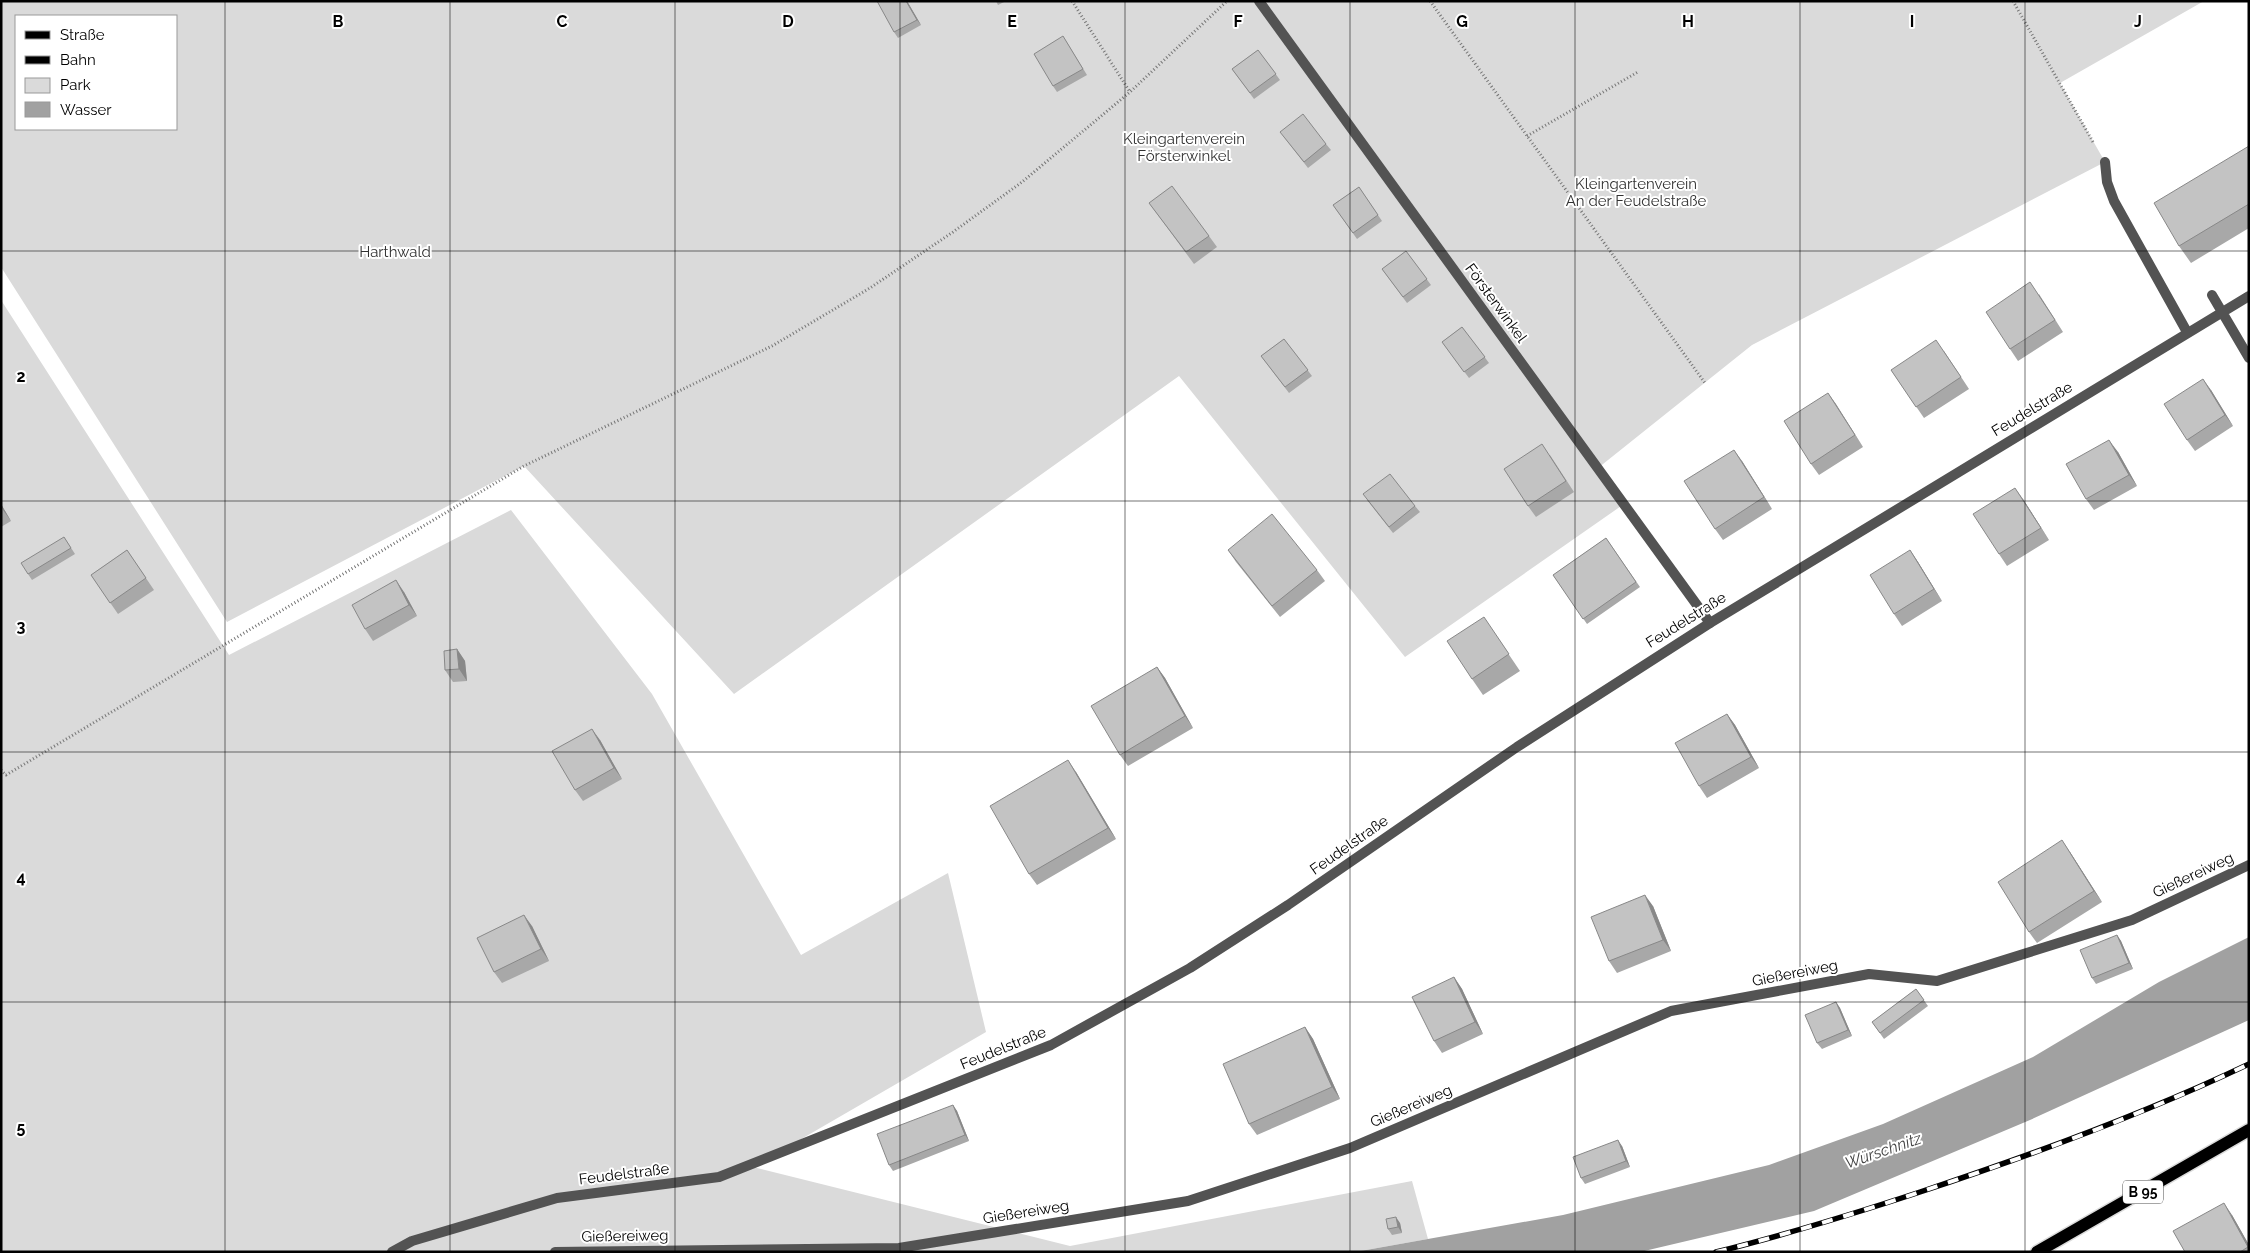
<svg xmlns="http://www.w3.org/2000/svg" width="2250" height="1253" font-family="Raleway,sans-serif">
<style>
.green{fill:#dadada;fill-rule:evenodd}
.water{fill:#a1a1a1}
.lines{fill:none;stroke-linecap:round;stroke-linejoin:round}
.primary-casing{stroke:#dbdbdb;stroke-width:15}
.path{stroke:#757575;stroke-width:3;stroke-dasharray:1 2.5;stroke-linecap:butt}
.lane{stroke:#535353;stroke-width:10}
.street{stroke:#535353;stroke-width:10}
.primary{stroke:#000;stroke-width:12}
.rail-casing{stroke:#000;stroke-width:5.5}
.rail{stroke:#fff;stroke-width:4;stroke-dasharray:11;stroke-linecap:butt}
.wall{fill:#a8a8a8}
.shaded-wall{fill:#888}
.building{fill:#c3c3c3;stroke:#888}
.grid{fill:none;stroke:#000;stroke-width:1;stroke-opacity:0.55}
.labels{text-anchor:middle;stroke-width:4;stroke-linejoin:round;paint-order:stroke}
.shield{fill:#fff;stroke:#4c4c4c;stroke-width:1}
.shield-label{font-size:14px;font-weight:bold;fill:#000}
.park-label{font-size:15px;fill:#313131;stroke:#fff}
.street-label{font-size:15px;fill:#000;stroke:#fff}
.water-label{font-size:16px;font-style:italic;fill:#424242;stroke:#fff}
.grid-label{font-size:16px;text-anchor:middle;font-weight:bold;fill:#000;stroke:#fff;stroke-width:4;stroke-linejoin:round;paint-order:stroke}
</style>
<rect width="100%" height="100%" fill="#fff"/>
<path class="green" d="M1,1H2204L2060,83L2105,162L1752,345L1598,468L1624,504L1405,657L1179,376L734,694L524,466L227,622L1,267ZM16,16H176V129H16Z
M1,300L229,655L511,510L652,694L801,955L948,873L986,1032L753,1167L1070,1246L1412,1181L1428,1239L1355,1252H1Z"/>
<path class="water" d="M2249,937V1020L2030,1120L1814,1211L1640,1252H1355L1563,1215L1769,1165L1883,1124L2033,1057L2159,982Z"/>
<g class="lines">
<g class="primary-casing">
<path id="primary" d="M2037,1252L2249,1130"/>
</g>
<path class="path" d="M1072,1L1130,92
M1430,1L1705,383
M2013,1L2093,142
M1527,136L1638,72
M1,770L6,775L524,466L772,346L870,288L953,232L1022,182L1130,92L1227,1"/>
<path class="lane" d="M1259,1L1710,623
M2105,162L2107,182L2114,201L2187,332
M555,1252L899,1248L1188,1201L1350,1148L1671,1011L1869,974L1937,981L2132,920L2249,865"/>
<path class="street" d="M2212,295L2249,358
M392,1252L412,1241L557,1198L719,1177L1051,1045L1190,968L1288,905L1517,747L1710,623L2249,296"/>
<use href="#primary" class="primary"/>
<g class="rail-casing">
<path id="rail" d="M1716,1252C1785,1235 1853,1214 1920,1192C2032,1155 2142,1115 2249,1064"/>
</g>
<use href="#rail" class="rail"/>
</g>
<path class="wall" d="M907,1L921,25L898,38L894,32Z
M996,1H1006L998,5Z
M1063,36L1087,75L1057,92L1053,86Z
M1258,50L1280,80L1254,99L1232,69Z
M1284,137L1326,144L1331,150L1308,168Z
M2249,146V228L2191,263L2179,246Z
M1359,187L1382,221L1357,239L1333,205Z
M1149,203L1209,236L1217,247L1194,264Z
M1406,251L1431,285L1407,303L1382,269Z
M2039,294L2063,332L2018,361L2010,349Z
M1462,327L1489,363L1469,378L1442,342Z
M1284,339L1312,376L1289,393L1261,356Z
M1944,351L1969,389L1924,418L1891,370Z
M2211,390L2233,426L2195,451L2187,440Z
M1828,393L1863,447L1819,475L1811,464Z
M2118,452L2137,486L2094,510L2086,499Z
M1550,455L1574,492L1536,517L1528,506Z
M1742,461L1772,509L1723,540L1715,529Z
M2023,499L2049,540L2007,566L1999,554Z
M1367,500L1415,506L1420,512L1393,533Z
M1,504L11,521L1,527Z
M64,537L75,554L32,580L28,574Z
M1606,538L1640,587L1587,624L1553,575Z
M127,550L154,590L118,614L91,575Z
M1228,550L1317,570L1325,581L1280,617L1236,562Z
M1910,550L1918,562L1942,601L1902,626L1894,614Z
M404,592L417,616L373,641L365,629Z
M1495,634L1520,671L1483,695L1472,679Z
M457,649L465,661L467,681L453,682L445,670Z
M1157,667L1165,678L1193,728L1128,766L1120,755Z
M1727,714L1735,725L1759,768L1707,798L1699,786Z
M600,740L622,779L583,801L575,790Z
M1076,772L1116,839L1037,885L1029,874Z
M2070,852L2102,902L2037,943L2029,932Z
M1653,906L1671,951L1617,973L1609,961Z
M532,926L549,961L502,983L494,972Z
M2117,935L2121,941L2133,969L2096,984L2092,978Z
M1454,977L1462,989L1483,1034L1442,1053L1434,1041Z
M1916,989L1928,1006L1884,1039L1872,1022Z
M1836,1002L1840,1008L1852,1036L1822,1049L1817,1043Z
M1305,1027L1313,1039L1340,1099L1257,1135L1249,1124Z
M953,1105L957,1111L969,1141L893,1171L889,1165Z
M1622,1146L1630,1167L1585,1184L1581,1178Z
M2232,1215L2249,1245V1252H2185Z
M1400,1223L1402,1233L1392,1235L1388,1229Z"/>
<path class="shaded-wall" d="M906,1H907L921,25L917,20Z
M2203,379L2211,390L2233,426L2225,415Z
M1828,393L1836,404L1863,447L1855,435Z
M2109,440L2118,452L2137,486L2129,475Z
M1734,450L1742,461L1772,509L1764,497Z
M2015,488L2023,499L2049,540L2041,528Z
M1,504L11,521L3,510L1,506Z
M1910,550L1918,562L1942,601L1934,589Z
M396,580L404,592L417,616L409,605Z
M457,649L465,661L467,681L459,669Z
M1157,667L1165,678L1193,728L1185,716Z
M1727,714L1735,725L1759,768L1751,757Z
M592,729L600,740L622,779L614,768Z
M1068,760L1076,772L1116,839L1108,828Z
M2062,840L2070,852L2102,902L2094,891Z
M1645,895L1653,906L1671,951L1663,940Z
M524,915L532,926L549,961L541,949Z
M2117,935L2121,941L2133,969L2129,963Z
M1454,977L1462,989L1483,1034L1475,1022Z
M1836,1002L1840,1008L1852,1036L1848,1030Z
M1305,1027L1313,1039L1340,1099L1332,1087Z
M953,1105L957,1111L969,1141L965,1135Z
M1618,1140L1622,1146L1630,1167L1626,1161Z
M2224,1203L2232,1215L2249,1245V1248Z
M1396,1217L1400,1223L1402,1233L1398,1227Z"/>
<path class="building" d="M877,1H906L917,20L894,32Z
M1063,36L1083,69L1053,86L1034,54Z
M1258,50L1276,74L1250,93L1232,69Z
M1303,114L1326,144L1304,162L1280,132Z
M2249,146V204L2179,246L2154,203Z
M1172,186L1209,236L1186,252L1149,203Z
M1359,187L1378,215L1353,233L1333,205Z
M1406,251L1427,279L1403,297L1382,269Z
M2030,282L2055,320L2010,349L1986,312Z
M1462,327L1485,357L1464,372L1442,342Z
M1284,339L1308,370L1285,387L1261,356Z
M1936,340L1961,377L1916,407L1891,370Z
M2203,379L2225,415L2187,440L2164,404Z
M1828,393L1855,435L1811,464L1784,421Z
M2109,440L2129,475L2086,499L2066,464Z
M1542,444L1566,481L1528,506L1504,469Z
M1734,450L1764,497L1715,529L1684,481Z
M1390,474L1415,506L1389,527L1363,494Z
M2015,488L2041,528L1999,554L1973,514Z
M1272,514L1317,570L1272,606L1228,550Z
M64,537L71,548L28,574L21,563Z
M1606,538L1636,582L1583,619L1553,575Z
M127,550L146,578L110,603L91,575Z
M1910,550L1934,589L1894,614L1870,575Z
M396,580L409,605L365,629L352,605Z
M1484,617L1509,654L1472,679L1447,641Z
M457,649L459,669L445,670L444,651Z
M1157,667L1185,716L1120,755L1091,706Z
M1727,714L1751,757L1699,786L1675,743Z
M592,729L614,768L575,790L552,751Z
M1068,760L1108,828L1029,874L990,806Z
M2062,840L2094,891L2029,932L1998,882Z
M1645,895L1663,940L1609,961L1591,917Z
M524,915L541,949L494,972L477,938Z
M2117,935L2129,963L2092,978L2080,950Z
M1454,977L1475,1022L1434,1041L1412,997Z
M1916,989L1924,1000L1880,1033L1872,1022Z
M1836,1002L1848,1030L1817,1043L1805,1015Z
M1305,1027L1332,1087L1249,1124L1223,1064Z
M953,1105L965,1135L889,1165L877,1134Z
M1618,1140L1626,1161L1581,1178L1573,1157Z
M2224,1203L2248,1247L2240,1252H2185L2173,1231Z
M1396,1217L1398,1227L1388,1229L1386,1219Z"/>
<path class="grid" d="M225,1V1252M450,1V1252M675,1V1252M900,1V1252M1125,1V1252M1350,1V1252M1575,1V1252M1800,1V1252M2025,1V1252M1,251H2249M1,501H2249M1,752H2249M1,1002H2249"/>
<g class="labels">
<rect class="shield" x="2123" y="1180.5" width="40" height="23" rx="4"/>
<g class="shield-label">
<text x="2143" y="1197">B 95</text>
</g>
<g class="park-label">
<text x="1184" y="144">Kleingartenverein<tspan x="1184" dy="17">Försterwinkel</tspan></text>
<text x="1636" y="189">Kleingartenverein<tspan x="1636" dy="17">An der Feudelstraße</tspan></text>
<text x="395" y="257">Harthwald</text>
</g>
<g class="street-label">
<text transform="translate(1496 303) rotate(54)" y="5">Försterwinkel</text>
<text transform="translate(2032 409) rotate(-31)" y="5">Feudelstraße</text>
<text transform="translate(1686 620) rotate(-32)" y="5">Feudelstraße</text>
<text transform="translate(1349 845) rotate(-35)" y="5">Feudelstraße</text>
<text transform="translate(2193 875) rotate(-25)" y="5">Gießereiweg</text>
<text transform="translate(1795 973) rotate(-11)" y="5">Gießereiweg</text>
<text transform="translate(1003 1048) rotate(-22)" y="5">Feudelstraße</text>
<text transform="translate(1411 1106) rotate(-23)" y="5">Gießereiweg</text>
<text transform="translate(624 1174) rotate(-7)" y="5">Feudelstraße</text>
<text transform="translate(1026 1212) rotate(-9)" y="5">Gießereiweg</text>
<text transform="translate(625 1236) rotate(-1)" y="5">Gießereiweg</text>
</g>
<g class="water-label">
<text transform="translate(1883 1150) rotate(-19)" y="6">Würschnitz</text>
</g>
</g>
<g class="grid-label">
<text x="338" y="27">B</text>
<text x="562" y="27">C</text>
<text x="788" y="27">D</text>
<text x="1012" y="27">E</text>
<text x="1238" y="27">F</text>
<text x="1462" y="27">G</text>
<text x="1688" y="27">H</text>
<text x="1912" y="27">I</text>
<text x="2138" y="27">J</text>
<text x="21" y="382">2</text>
<text x="21" y="632">3</text>
<text x="21" y="883">4</text>
<text x="21" y="1133">5</text>
</g>
<rect width="2250" height="1253" fill="none" stroke="#000000" stroke-width="5"/>
<rect x="15" y="15" width="162" height="115" fill="#ffffff" stroke="#999999"/>
<rect x="25" y="31" width="25" height="8" fill="#000000" stroke="#999999"/>
<text x="60" y="40" font-size="15" fill="#000000">Straße</text>
<rect x="25" y="56" width="25" height="8" fill="#000000" stroke="#999999"/>
<text x="60" y="65" font-size="15" fill="#000000">Bahn</text>
<rect x="25" y="78" width="25" height="15" fill="#dadada" stroke="#999999"/>
<text x="60" y="90" font-size="15" fill="#000000">Park</text>
<rect x="25" y="102" width="25" height="15" fill="#a1a1a1" stroke="#999999"/>
<text x="60" y="115" font-size="15" fill="#000000">Wasser</text>
</svg>
